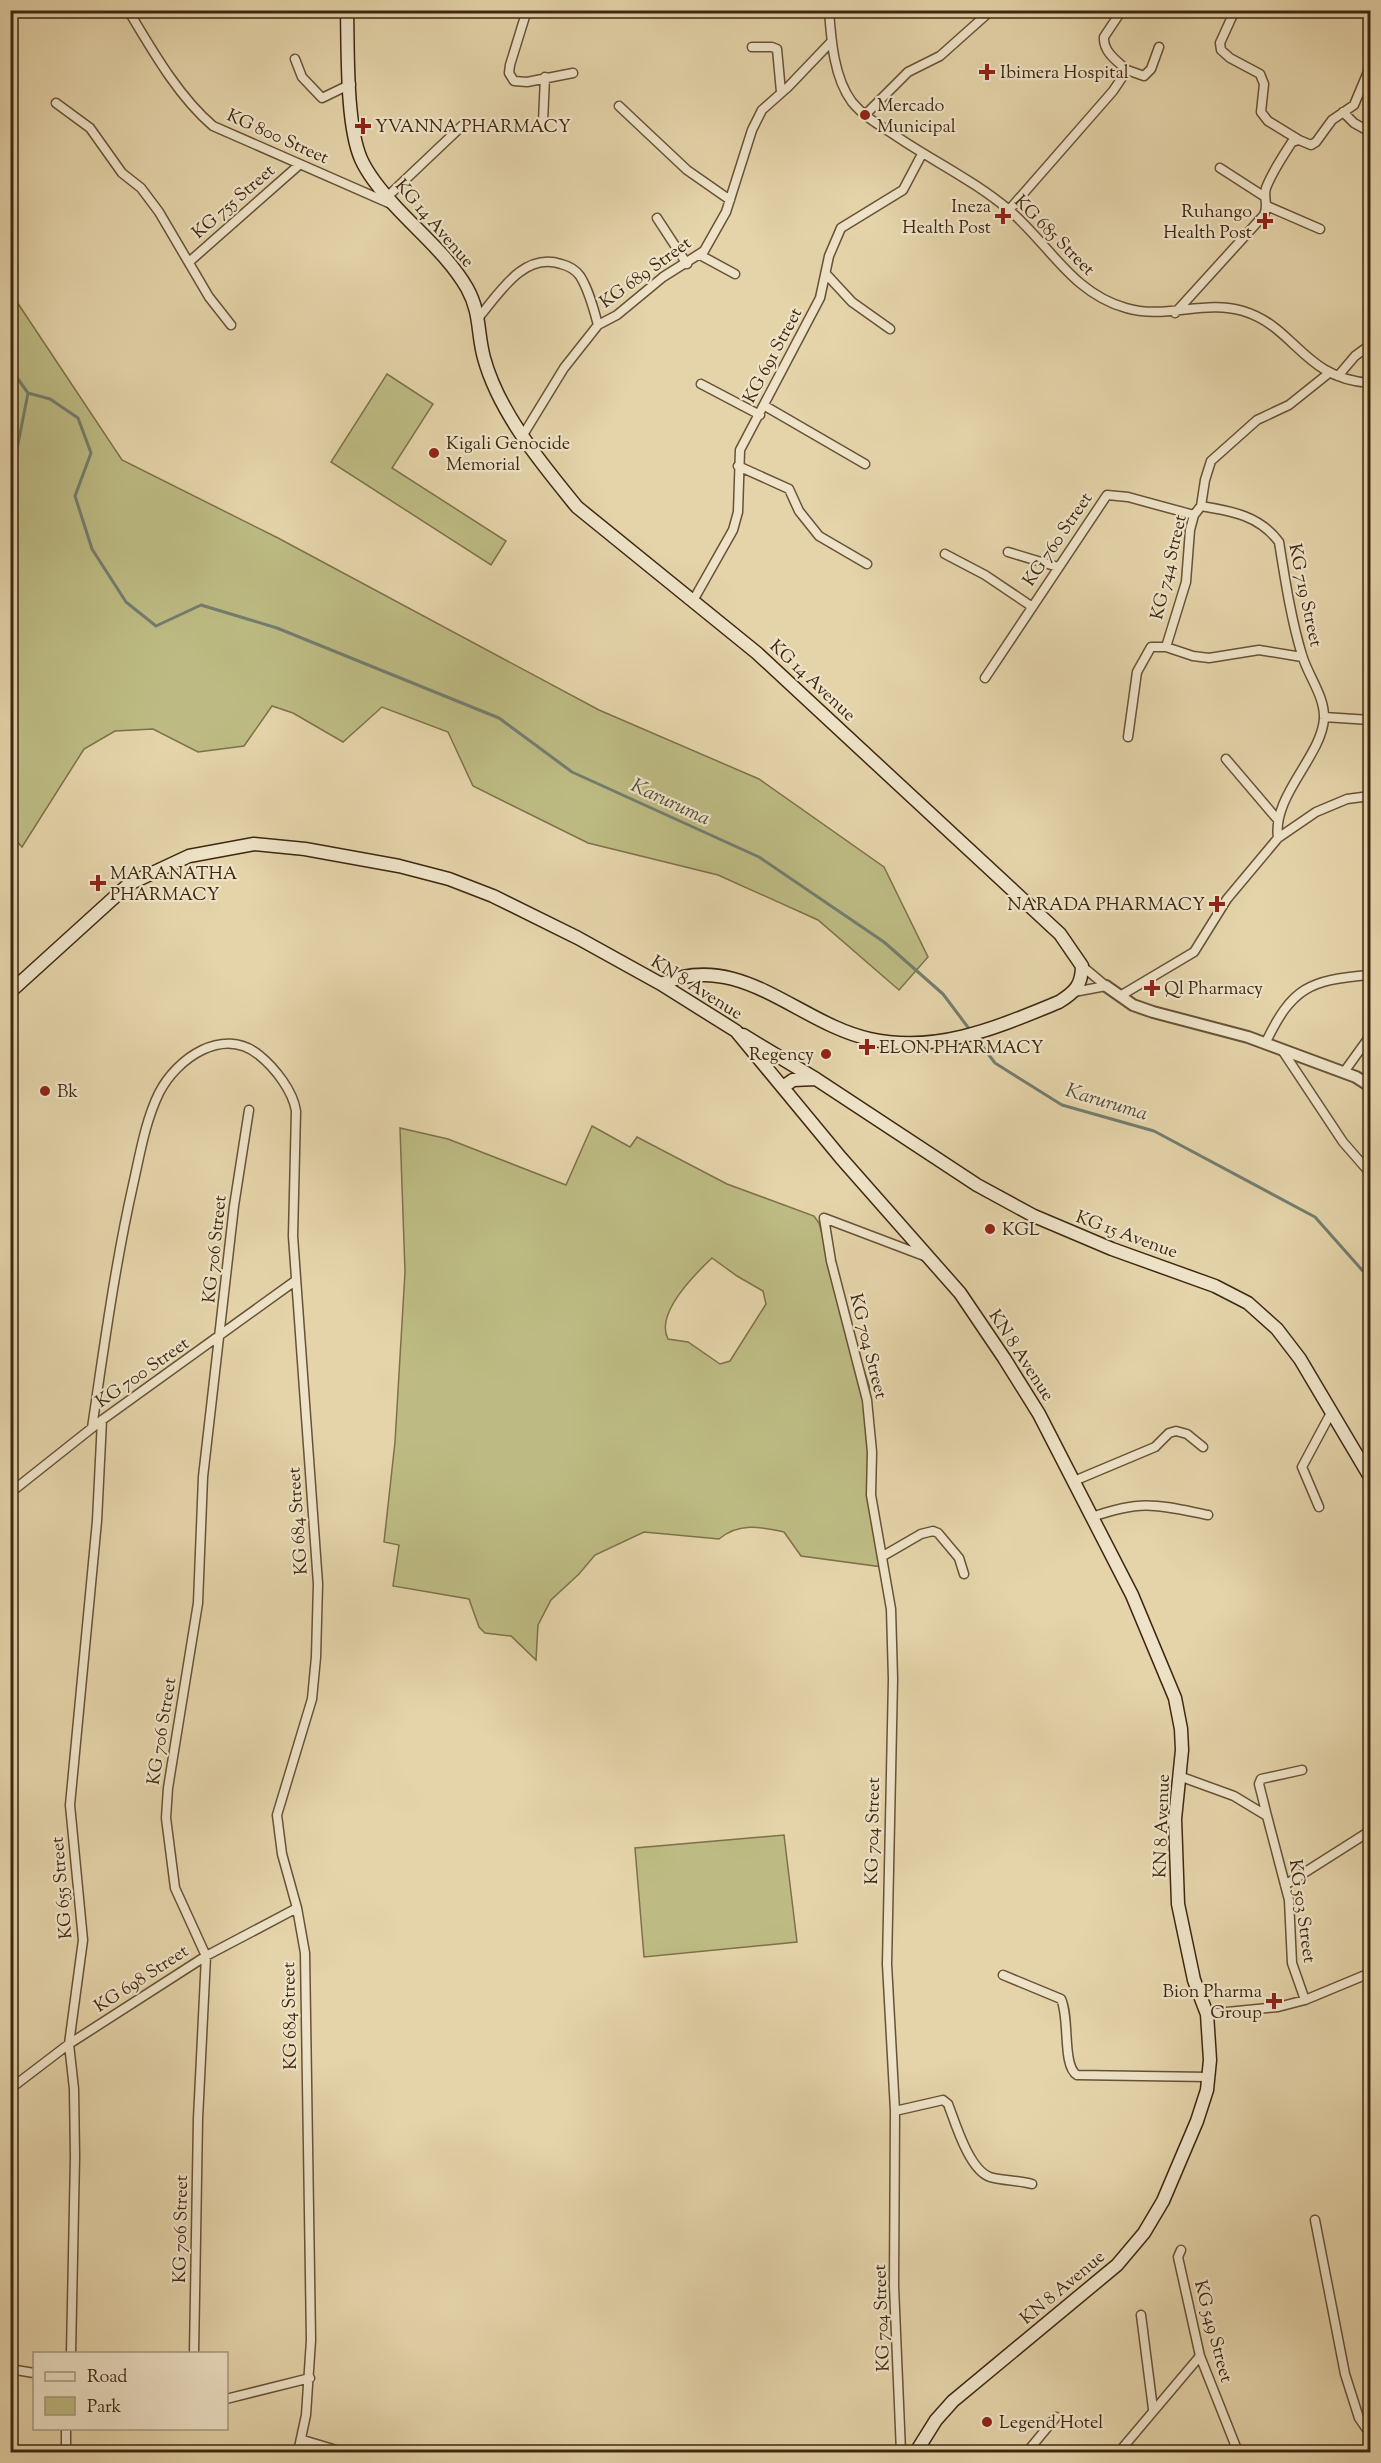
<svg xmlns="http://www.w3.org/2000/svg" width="1381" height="2463" font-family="'Sorts Mill Goudy',serif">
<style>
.green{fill:#bdbb83;stroke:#7e714a;stroke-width:1.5;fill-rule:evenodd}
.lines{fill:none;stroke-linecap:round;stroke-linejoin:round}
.stream{stroke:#737d6f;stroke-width:3}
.minor-casing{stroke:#685236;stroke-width:11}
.tertiary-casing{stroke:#685236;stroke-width:14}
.secondary-casing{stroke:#3e2710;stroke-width:15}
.minor{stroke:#eee3c8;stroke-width:8}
.tertiary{stroke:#eee3c8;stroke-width:10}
.secondary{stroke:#eee3c8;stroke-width:12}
.poi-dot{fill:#8f2418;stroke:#eee3c8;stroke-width:2}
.labels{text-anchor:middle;stroke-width:4.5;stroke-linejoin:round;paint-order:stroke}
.poi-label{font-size:18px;fill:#3e2710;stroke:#eee3c8;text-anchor:start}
.street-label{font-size:18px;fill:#3e2710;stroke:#eee3c8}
.water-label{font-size:20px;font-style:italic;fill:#544b38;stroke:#eee3c8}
</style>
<rect width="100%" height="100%" fill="#e5d4aa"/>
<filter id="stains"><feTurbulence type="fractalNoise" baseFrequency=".00333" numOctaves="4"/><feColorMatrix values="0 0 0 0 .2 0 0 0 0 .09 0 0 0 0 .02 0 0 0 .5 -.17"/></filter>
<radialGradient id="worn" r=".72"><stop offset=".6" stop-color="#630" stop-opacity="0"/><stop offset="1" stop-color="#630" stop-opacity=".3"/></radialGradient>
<path class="green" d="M11,293L122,460L278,538L599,710L759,779L884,867L928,957L899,990L818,920L718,875L588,843L473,786L448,732L382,707L343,742L293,713L272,706L244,746L198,752L153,729L115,731L84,749L22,847L10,834Z
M387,374L433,404L392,468L506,541L491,565L331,462Z
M592,1126L630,1147L637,1137L727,1184L814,1216L819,1223L840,1299L869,1385L873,1428L868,1500L883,1567L801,1556L784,1532C761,1527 739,1522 719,1539L644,1532L595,1555L579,1574L551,1600L538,1625L536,1660L511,1636L485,1633L479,1627L469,1599L393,1586L399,1545L384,1542L395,1442L405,1272L400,1128L448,1139L566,1185ZM712,1258L737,1276L763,1291L766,1304L730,1361L720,1364L688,1342L668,1339C655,1314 695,1274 712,1258Z
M784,1835L797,1942L644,1957L635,1848Z"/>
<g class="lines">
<path class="stream" d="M10,368L28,393L10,485
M28,393L50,399L78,418L91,453L75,496L92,549L126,602L156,626L201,605L277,628L499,718L572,772L759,857L884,942L943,994L970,1030
M976,1038L995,1063L1062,1105L1154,1131L1315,1217L1370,1279"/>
<g class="minor-casing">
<path id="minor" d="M128,10C152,50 178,96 213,126L391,204
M527,10L510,65L509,73L514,81L527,82L573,73
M829,10C831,40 834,78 852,102C865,118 883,127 899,138C935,162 976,182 1009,210C1049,244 1072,293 1126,308C1165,320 1205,299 1243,311C1296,327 1302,378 1370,383
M1235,10L1220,43L1221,50L1230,58L1260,74L1264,84L1261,112L1268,121L1299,140
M752,47H772L777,49L781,92
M295,59L302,77L322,98L351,84
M1127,70L1144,76L1151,69L1159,47
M56,103L90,128L122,173L141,188L159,212L209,297L231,325
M619,106L687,170L730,200
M1343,112L1354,123L1370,132
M865,115L908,72L940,56L986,15L984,10
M543,122L545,77
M1220,168L1265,197
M387,197L465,123
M1267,206L1320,229
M1009,210L1113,91L1127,70C1117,61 1103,52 1104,37L1122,10
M657,218L687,264
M700,255L735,274
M189,262L299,165
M827,275L852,302L890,329
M1175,313L1264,215C1269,205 1263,198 1266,188C1272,172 1283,156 1292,142L1299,140L1311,145L1316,142L1332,120L1354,105L1370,67
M480,316C500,292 524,252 561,264C569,266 575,269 580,276C589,290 594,310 598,325
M1338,376L1355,356L1370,345
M701,384L760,415
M765,406L865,464
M523,435L564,368L598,325L617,315L663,277L704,251L726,212L752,130L762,110L788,87L831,42
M738,466L789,489L799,511L819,536L867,564
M1201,506C1232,511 1260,516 1279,542C1285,579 1291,619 1302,655C1308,676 1325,696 1324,719C1321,757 1272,796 1278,838
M1008,552L1058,567
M945,554L985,575L1031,606
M694,599L733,530L738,512L740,450L820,298L829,256L841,228L903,190L922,154
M1166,647L1193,656L1209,658L1259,650L1302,657
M985,678L1107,495L1128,497L1194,515
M1324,717L1370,720
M1128,737L1137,672L1151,647H1166L1186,582L1190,530L1194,515L1201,506L1205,480L1211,461L1257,420L1289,405L1329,373
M1226,759L1278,820
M1082,966L1106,986
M1074,992L1106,986
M1120,996L1194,952L1227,899L1278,838L1316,812L1347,799L1370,796
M1265,1044C1292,987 1309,980 1370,975
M1282,1050L1343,1142L1370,1173
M1344,1072L1370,1036
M92,1428C104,1347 115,1265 133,1185C140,1154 145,1122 159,1093C177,1058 223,1026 259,1055C275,1068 293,1091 296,1111L293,1236L318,1584L316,1657L312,1699L277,1815L282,1854L297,1908L305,1953L311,2340L306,2415L298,2452
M1074,1481L1155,1447L1169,1433L1176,1431L1187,1434L1203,1447
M10,1493L102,1420L295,1281
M1319,1507L1302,1467L1332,1411
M1092,1517C1143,1499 1158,1505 1208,1515
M883,1556L921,1534L933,1531L938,1533L959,1558L964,1574
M1179,1776L1234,1796L1267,1816L1289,1900L1292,1963L1305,2000
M1267,1816L1259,1784L1261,1779L1302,1770
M1285,1885L1370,1831
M1003,1975L1061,1999C1070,2018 1062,2066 1077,2075L1208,2077
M1207,2014L1278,2007L1305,2000L1370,1973
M10,2089L69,2044L206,1956L297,1908
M895,2111L943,2100L948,2104C955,2122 969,2170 990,2177C1003,2181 1018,2180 1032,2184
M1315,2220L1345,2374L1359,2418L1370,2434
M1181,2250L1178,2257L1200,2356L1238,2452
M1141,2315L1153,2409
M71,2354L75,2157L74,2089L69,2044L83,1940L70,1805L97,1521L102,1420
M194,2354L198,2119L206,1956L175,1888L166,1818L168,1788L198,1603L203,1477L234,1206L249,1110
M10,2369L34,2373
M226,2399L310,2378
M303,2440L343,2452
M66,2452V2428
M901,2452L894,2286L895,2111L887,1964L893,1679L891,1609L871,1495L872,1452L867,1400L831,1261L824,1218L927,1257
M1027,2452L1056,2417
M1119,2452L1200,2356"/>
</g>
<g class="tertiary-casing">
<path id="tertiary" d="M1106,986L1133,1005L1153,1012L1248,1037L1356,1077L1370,1086"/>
</g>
<g class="secondary-casing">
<path id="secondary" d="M347,10C348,50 346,125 361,159C369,177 383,193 396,207C420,233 449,257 467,288C481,313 477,333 484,358C499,413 542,464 577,507L757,653L1060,934L1082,966C1082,985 1075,992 1059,1002C998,1027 937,1054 870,1039C799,1024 740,949 661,984
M10,992L129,884L189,856L254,844L305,849L399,866L449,879L493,896L578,938L661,984L736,1031L841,1158L960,1293L1004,1358L1039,1414L1132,1595L1175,1698L1181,1729L1182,1750L1175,1819L1178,1904L1194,1980L1207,2014L1210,2060L1207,2090L1197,2121L1163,2201L1144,2233L1117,2265L953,2401L936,2420L916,2452
M743,1035L816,1079L977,1185L1034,1216L1112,1249L1215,1286L1248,1303L1277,1329L1300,1359L1370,1477
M10,1085V1098
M783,1087L793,1080L815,1079"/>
</g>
<use href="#minor" class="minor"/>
<use href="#tertiary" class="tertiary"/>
<use href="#secondary" class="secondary"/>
</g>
<g class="poi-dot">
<path d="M984 63h6v6h6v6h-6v6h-6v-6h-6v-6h6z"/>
<circle cx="865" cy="115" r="6"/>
<path d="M360 117h6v6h6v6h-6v6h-6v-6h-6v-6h6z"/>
<path d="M1000 207h6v6h6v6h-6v6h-6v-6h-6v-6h6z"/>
<path d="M1262 212h6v6h6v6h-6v6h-6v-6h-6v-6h6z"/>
<circle cx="434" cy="453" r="6"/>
<path d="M95 874h6v6h6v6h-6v6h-6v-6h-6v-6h6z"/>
<path d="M1214 895h6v6h6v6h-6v6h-6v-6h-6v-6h6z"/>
<path d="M1149 979h6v6h6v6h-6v6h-6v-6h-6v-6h6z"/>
<path d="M864 1038h6v6h6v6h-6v6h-6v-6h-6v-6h6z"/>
<circle cx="826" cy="1054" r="6"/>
<circle cx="45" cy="1091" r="6"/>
<circle cx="990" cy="1229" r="6"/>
<path d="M1271 1992h6v6h6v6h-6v6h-6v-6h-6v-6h6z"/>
<circle cx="987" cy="2422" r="6"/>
</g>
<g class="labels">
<g class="poi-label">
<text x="1000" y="78">Ibimera Hospital</text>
<text x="877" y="111">Mercado<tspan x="877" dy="21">Municipal</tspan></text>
<text x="375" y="132">YVANNA PHARMACY</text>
<text x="991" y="212" text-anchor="end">Ineza<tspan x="991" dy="21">Health Post</tspan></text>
<text x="1252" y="217" text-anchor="end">Ruhango<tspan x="1252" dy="21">Health Post</tspan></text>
<text x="446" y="449">Kigali Genocide<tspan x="446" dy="21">Memorial</tspan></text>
<text x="110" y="879">MARANATHA<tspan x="110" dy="21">PHARMACY</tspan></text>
<text x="1205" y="910" text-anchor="end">NARADA PHARMACY</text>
<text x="1164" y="994">Ql Pharmacy</text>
<text x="879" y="1053">ELON PHARMACY</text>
<text x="814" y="1060" text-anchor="end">Regency</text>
<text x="57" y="1097">Bk</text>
<text x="1002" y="1235">KGL</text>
<text x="1262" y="1997" text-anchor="end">Bion Pharma<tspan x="1262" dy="21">Group</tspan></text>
<text x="999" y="2428">Legend Hotel</text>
</g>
<g class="street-label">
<text transform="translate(278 136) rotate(24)" y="6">KG 800 Street</text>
<text transform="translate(233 201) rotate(-41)" y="6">KG 755 Street</text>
<text transform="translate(435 223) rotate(49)" y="6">KG 14 Avenue</text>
<text transform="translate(1055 235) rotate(45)" y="6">KG 685 Street</text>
<text transform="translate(645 272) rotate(-36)" y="6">KG 689 Street</text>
<text transform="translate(772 355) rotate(-62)" y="6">KG 691 Street</text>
<text transform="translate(1057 539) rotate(-56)" y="6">KG 760 Street</text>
<text transform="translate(1168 567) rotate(-77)" y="6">KG 744 Street</text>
<text transform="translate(1306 595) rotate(78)" y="6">KG 719 Street</text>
<text transform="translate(813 680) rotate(43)" y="6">KG 14 Avenue</text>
<text transform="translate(697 987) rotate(32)" y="6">KN 8 Avenue</text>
<text transform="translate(1127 1234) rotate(20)" y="6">KG 15 Avenue</text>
<text transform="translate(214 1249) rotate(-84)" y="6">KG 706 Street</text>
<text transform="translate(869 1346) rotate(76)" y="6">KG 704 Street</text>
<text transform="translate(1022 1355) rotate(57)" y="6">KN 8 Avenue</text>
<text transform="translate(142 1372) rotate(-35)" y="6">KG 700 Street</text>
<text transform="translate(297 1521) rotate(-94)" y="6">KG 684 Street</text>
<text transform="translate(161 1731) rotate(-81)" y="6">KG 706 Street</text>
<text transform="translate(1161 1826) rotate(-88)" y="6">KN 8 Avenue</text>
<text transform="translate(872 1831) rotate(-89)" y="6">KG 704 Street</text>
<text transform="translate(61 1888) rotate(-95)" y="6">KG 655 Street</text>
<text transform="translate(1303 1911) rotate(82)" y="6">KG 503 Street</text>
<text transform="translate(141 1978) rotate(-33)" y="6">KG 698 Street</text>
<text transform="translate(289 2016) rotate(-91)" y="6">KG 684 Street</text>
<text transform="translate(180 2229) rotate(-89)" y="6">KG 706 Street</text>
<text transform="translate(1062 2287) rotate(-40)" y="6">KN 8 Avenue</text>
<text transform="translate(881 2318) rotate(-92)" y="6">KG 704 Street</text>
<text transform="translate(1214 2331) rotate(75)" y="6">KG 549 Street</text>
</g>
<g class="water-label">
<text transform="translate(671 801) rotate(25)" y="7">Karuruma</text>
<text transform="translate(1107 1101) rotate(17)" y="7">Karuruma</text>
</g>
</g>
<rect width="1381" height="2463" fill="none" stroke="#e5d4aa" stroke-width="36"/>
<rect x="12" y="12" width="1357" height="2439" fill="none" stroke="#3e2710" stroke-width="3"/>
<rect x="18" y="18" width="1345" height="2427" fill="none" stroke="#3e2710" stroke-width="1.5"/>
<rect x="33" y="2352" width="195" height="78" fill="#eee3c8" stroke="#a8987e" stroke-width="1.5"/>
<rect x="45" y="2372" width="30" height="9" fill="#eee3c8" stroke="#a8987e" stroke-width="1.5"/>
<text x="87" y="2382" font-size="18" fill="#3e2710">Road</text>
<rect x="45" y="2397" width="30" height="18" fill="#bdbb83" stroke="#a8987e" stroke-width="1.5"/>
<text x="87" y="2412" font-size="18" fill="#3e2710">Park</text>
<rect width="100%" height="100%" filter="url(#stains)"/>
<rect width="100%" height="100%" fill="url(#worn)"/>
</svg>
